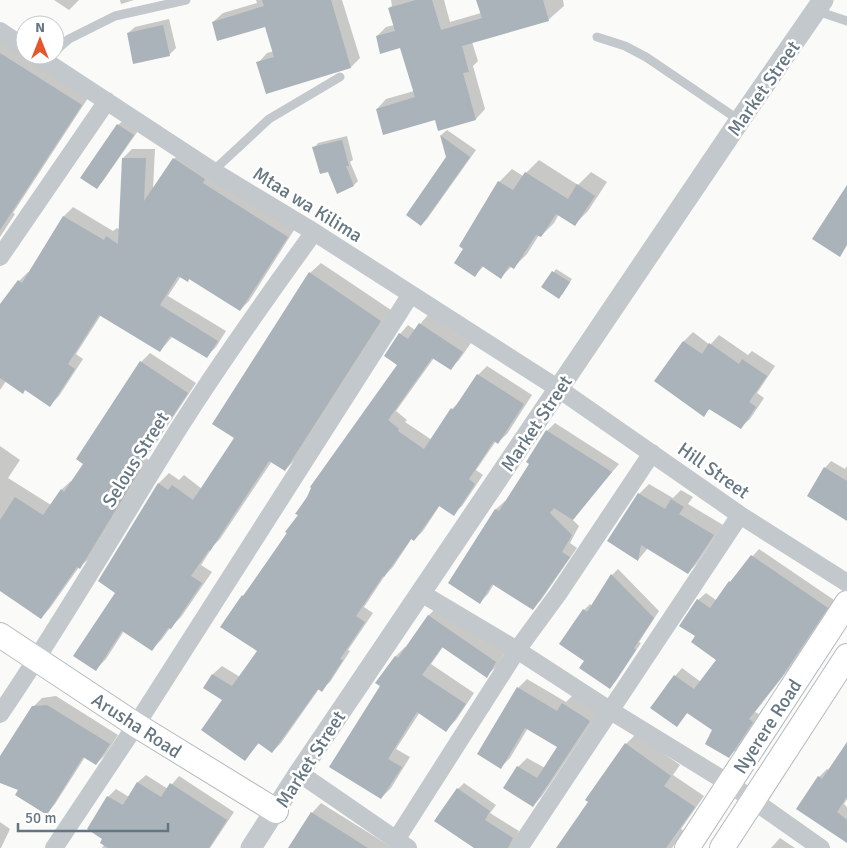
<svg xmlns="http://www.w3.org/2000/svg" width="847" height="848" font-family="Signika,sans-serif">
<style>
.shadow{fill:#0003}
.building{fill:#aab3b9}
.lines{fill:none;stroke-linecap:round;stroke-linejoin:round}
.secondary-casing{stroke:#b3babf;stroke-width:26}
.service{stroke:#c3c8cc;stroke-width:9}
.minor{stroke:#c3c8cc;stroke-width:18}
.tertiary{stroke:#c3c8cc;stroke-width:21}
.secondary{stroke:#fff;stroke-width:24}
.labels{text-anchor:middle;stroke-width:5;stroke-linejoin:round;paint-order:stroke}
.street-label{font-size:19px;fill:#657683;stroke:#fff}
</style>
<rect width="100%" height="100%" fill="#fafaf8"/>
<path class="shadow" d="M54,0H79L69,10Z
M120,0H134L121,4Z
M256,0H342L360,58L351,67L258,63L267,53L274,51L266,26L213,22L223,13L257,3Z
M391,0H444L450,22L481,13L478,0H563L564,6L548,20L472,42L478,61L473,66L485,109L476,119L439,129L436,118L377,109L386,99L414,91L401,47L377,36L386,27L394,25L389,8L392,6Z
M169,19L176,48L170,54L134,63L128,33L135,27Z
M0,38L90,95L13,213L15,214L0,237Z
M125,119L140,128L103,181L97,188L118,125Z
M447,130L476,150L427,219L421,225L448,157L441,135Z
M347,136L353,160L350,162L358,181L354,185L329,170L314,148L318,143Z
M132,149H155L153,190L174,159L183,150L296,227L249,301L240,310L190,278L181,276L168,296L226,331L216,347L207,356L173,336L160,351L101,315L76,354L83,359L59,396L50,405L26,389L6,381L0,390V306L19,281L28,272L29,273L64,216L73,207L113,231L117,228L120,230L123,158Z
M539,160L578,185L591,172L607,182L588,211L575,224L559,214L554,223L541,236L539,235L527,254L514,267L512,266L501,277L484,266L475,275L499,182L512,169L523,176Z
M321,263L391,310L296,459L285,470L272,461L220,539L214,545L201,565L212,572L181,617L170,628L162,639L152,649L124,631L106,659L96,669L117,592L99,581L159,483L169,473L179,480L184,475L202,489L236,438L310,273Z
M556,269L572,279L562,295L543,287Z
M428,315L471,343L459,360L450,369L434,358L396,411L407,420L405,422L432,440L452,409L461,400L478,375L487,366L532,395L507,434L498,442L496,441L476,470L483,475L462,506L453,514L440,505L423,531L414,540L412,538L393,567L386,574L364,607L373,613L348,650L350,651L330,682L321,690L319,689L281,743L272,752L259,743L245,760L224,700L204,688L213,674L222,666L240,677L258,651L243,596L249,589L299,515L399,365L400,334L408,325L415,330Z
M693,332L710,345L719,335L748,355L752,351L775,366L757,393L764,398L750,419L741,427L711,408L703,415L655,381L684,341Z
M150,353L196,383L146,458L149,460L89,559L79,567L50,608L41,618L0,590V446L20,460L8,478L51,505L61,490L71,481L72,482L85,463L141,362Z
M555,423L619,464L572,519L579,526L570,543L577,548L541,600L533,608L494,584L488,594L480,602L449,583L496,509L505,501L506,502L531,464L547,431Z
M831,461L845,469L847,466V513L825,468Z
M649,484L673,498L681,490L693,497L688,504L723,525L697,563L688,573L648,548L638,560L639,494Z
M759,549L834,600L788,670L755,712L759,714L737,749L729,756L714,730L688,712L677,725L675,676L682,668L701,682L718,659L697,636L698,600L706,593L716,600L730,582Z
M618,569L659,611L639,642L641,643L616,681L610,688L585,661L584,610L590,604L592,606L612,575Z
M438,606L505,652L496,667L486,676L443,647L431,664L474,693L456,720L446,730L420,712L396,749L410,757L391,788L381,798V686L396,656L405,647L407,648L428,616Z
M527,679L566,702L573,695L599,712L542,796L533,806L518,767L527,758L545,768L559,746L528,728L510,758L501,767L518,688Z
M56,696L118,735L105,755L96,764L85,757L55,804L47,813L20,789L0,782V758L33,707L42,698Z
M636,734L680,765L673,775L704,796L681,829L684,831L672,848H557L590,802L626,744Z
M847,745V799L844,804L847,807V842L819,777L827,769L829,770Z
M146,775L168,789L179,776L234,812L210,848H102L105,844L108,797L116,789L129,797L138,782Z
M464,783L496,805L490,813L519,831L514,841L518,848H474L458,789Z
M321,803L393,848H289L312,813Z
M0,822L10,829L1,848H0Z
M780,838L795,848H771Z"/>
<path class="building" d="M262,0H331L351,68L266,94L256,62L274,57L265,27L217,41L212,22L264,6Z
M416,0H432L441,30L482,18L476,0H543L549,21L462,46L469,72L463,73L476,120L438,131L435,120L383,135L376,109L415,97L400,48L380,54L376,36L395,31L388,8Z
M163,25L170,56L133,64L127,33Z
M0,53L82,105L0,230Z
M117,124L134,135L97,189L80,178Z
M440,135L470,157L421,226L406,215L446,157Z
M342,140L349,166H346L354,186L337,194L328,172L320,174L312,147Z
M122,158H146L144,201L173,158L205,179L203,183L288,237L240,311L189,279L188,282L178,276L160,305L218,341L207,358L170,336L160,352L99,315L68,364L75,369L50,407L25,390L23,394L0,378V304L18,280L22,283L63,216L104,240L106,236L118,244Z
M525,172L568,199L577,184L595,196L575,226L556,214L541,237L536,235L514,269L509,266L501,279L482,266L475,277L454,263L463,249L459,246L498,181L513,190Z
M847,185V245L840,257L812,239Z
M552,271L570,282L559,299L541,287Z
M309,272L381,321L285,471L269,461L210,551L209,550L191,576L202,583L171,629L168,628L152,651L122,631L96,671L73,656L115,593L98,581L158,483L168,490L172,485L193,500L234,438L212,424Z
M419,323L463,352L451,370L432,358L388,420L399,429L398,431L424,449L451,408L453,410L477,374L524,404L498,444L494,441L469,479L475,484L454,516L439,506L414,541L411,539L384,577L383,576L356,616L365,622L340,659L343,660L322,692L318,689L272,753L258,743L245,761L201,730L222,700L203,688L212,674L232,686L257,651L220,627L242,595L243,596L287,533L285,532L298,515L295,514L307,497L311,488L310,487L397,365L384,356L399,333L408,339Z
M683,341L702,354L709,343L739,364L742,359L767,376L749,402L756,407L741,429L709,409L704,417L654,381Z
M140,361L188,393L138,468L140,470L80,569L77,567L41,619L0,591V520L15,497L43,515L61,489L64,492L83,464L76,459Z
M546,430L612,472L573,520L554,508L550,513L572,535L562,552L570,557L533,610L492,584L480,604L448,583L495,509L499,511L529,464L526,462Z
M824,467L847,481V521L807,496Z
M638,493L665,509L671,499L684,507L679,514L714,535L688,574L641,545L638,561L607,541Z
M751,555L828,608L781,678L749,719L753,722L729,758L705,744L712,730L687,713L677,727L650,708L674,675L694,689L716,660L691,642L695,636L679,626L697,599L710,608L729,581L730,582Z
M611,574L654,618L634,648L636,650L610,689L579,668L584,661L559,644L583,609L587,612Z
M428,615L496,662L487,678L442,647L422,675L466,704L446,732L417,712L388,759L402,767L381,799L329,767L380,686L375,683L395,656L398,658Z
M517,687L557,711L562,703L590,721L533,807L503,788L517,766L537,778L557,747L525,728L501,769L477,754Z
M47,705L110,744L96,765L83,757L47,815L15,795L18,790L0,783V756L32,706Z
M847,742V797L837,812L847,820V843L796,809L818,776L822,779Z
M625,743L671,776L664,786L695,807L666,848H556L588,802L585,800Z
M137,782L161,797L170,783L227,820L209,848H108L100,843L102,839L87,829L107,796L123,805Z
M457,788L490,811L485,820L513,838L508,848H474L434,821Z
M311,812L368,848H288Z"/>
<g class="lines">
<g class="secondary-casing">
<path id="secondary" d="M0,635L136,725L276,811
M687,848L847,603
M722,848L847,656"/>
</g>
<path class="service" d="M817,11L847,21
M597,37L625,46L646,57L739,120
M55,51L69,39L115,16L186,0
M213,171L269,119L340,77"/>
<path class="minor" d="M0,31L25,48
M36,55L213,171L314,232L559,389L740,515L847,583
M0,257L107,101
M421,593L517,650L611,711L730,784L821,848
M0,714C60,626 113,534 169,444C214,371 264,301 314,232
M299,773L408,848
M396,840L517,650L558,594L652,453
M54,848L136,725L411,294
M519,848L740,515"/>
<path class="tertiary" d="M251,848L299,773L740,120L823,0"/>
<use href="#secondary" class="secondary"/>
</g>
<g class="labels">
<g class="street-label">
<text transform="translate(763 88) rotate(-55)" y="7">Market Street</text>
<text transform="translate(308 204) rotate(32)" y="7">Mtaa wa Kilima</text>
<text transform="translate(536 423) rotate(-56)" y="7">Market Street</text>
<text transform="translate(135 459) rotate(-58)" y="7">Selous Street</text>
<text transform="translate(714 470) rotate(35)" y="7">Hill Street</text>
<text transform="translate(137 725) rotate(33)" y="7">Arusha Road</text>
<text transform="translate(767 726) rotate(-57)" y="7">Nyerere Road</text>
<text transform="translate(310 759) rotate(-57)" y="7">Market Street</text>
</g>
</g>
<g transform="translate(40 40)"><circle r="24" fill="#ffffff" stroke="#c1c8cd"/>
<path d="M0-4L9 19L0 12L-9 19Z" fill="#e4572e"/>
<text y="-8" font-size="14" font-weight="bold" text-anchor="middle" fill="#657683">N</text>
</g>
<path d="M18 823v8h150v-8" fill="none" stroke="#657683" stroke-width="2.5"/>
<text x="25" y="823" font-size="15" fill="#657683" stroke="#ffffff" stroke-width="4" paint-order="stroke">50 m</text>
</svg>
